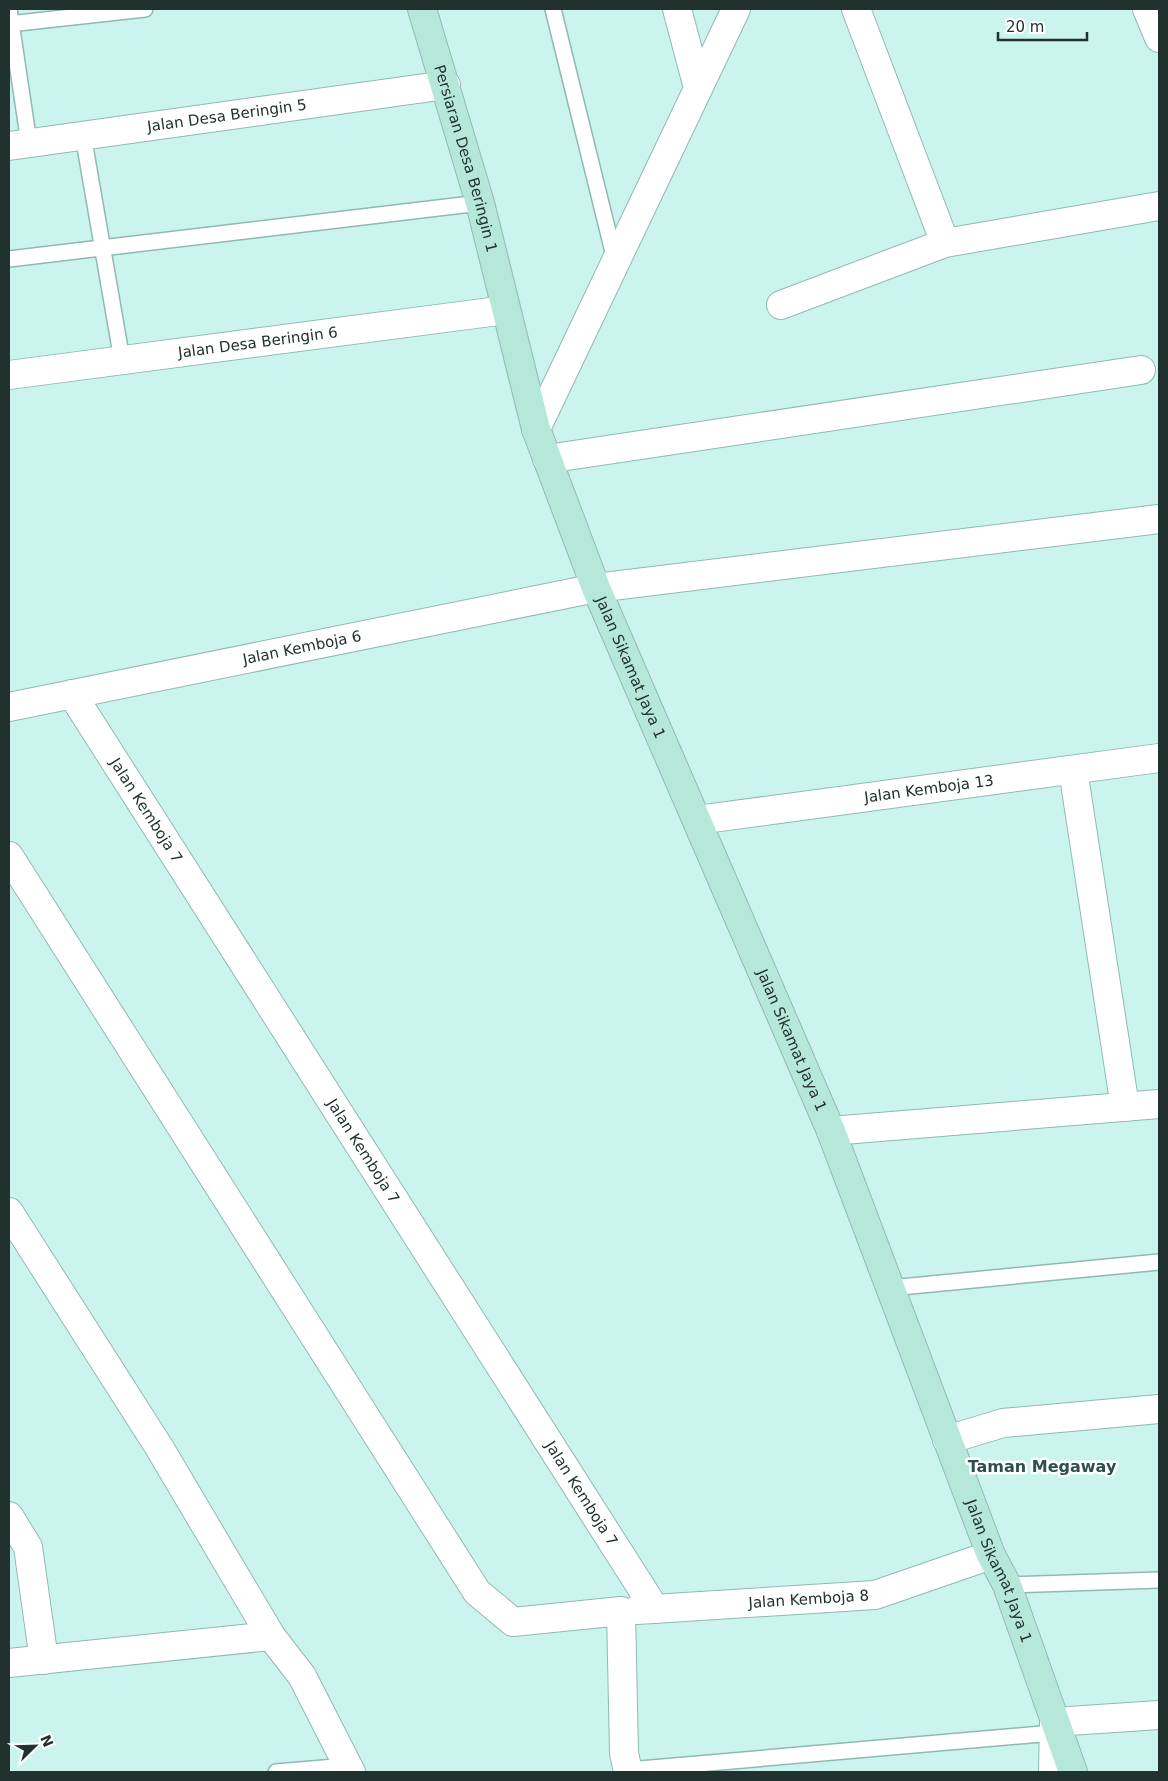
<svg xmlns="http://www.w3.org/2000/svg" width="1168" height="1781" font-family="'DejaVu Sans',sans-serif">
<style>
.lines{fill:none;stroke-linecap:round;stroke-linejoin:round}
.lane-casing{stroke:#91b9b3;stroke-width:18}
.street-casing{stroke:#91b9b3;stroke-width:30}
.secondary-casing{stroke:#91b9b3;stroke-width:30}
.lane{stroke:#fff;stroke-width:15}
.street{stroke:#fff;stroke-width:28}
.secondary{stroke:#b6e8d9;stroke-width:28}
.labels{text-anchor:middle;stroke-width:5;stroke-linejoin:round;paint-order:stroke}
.street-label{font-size:15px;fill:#21312e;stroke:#fff}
.neighbourhood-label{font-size:16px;font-weight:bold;fill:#2c514c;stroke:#fff}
</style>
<rect width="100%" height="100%" fill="#cbf4ee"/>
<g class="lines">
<g class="lane-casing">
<path id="lane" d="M9,9L29,143
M553,9L615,260
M9,24L145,9
M83,135L122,360
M9,259L480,203
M890,1288L1159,1262
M1007,1585L1159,1580
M628,1770L1053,1733
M276,1772L347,1766"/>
</g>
<g class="street-casing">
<g id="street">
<path d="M677,9L698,88"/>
<path d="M856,9L945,243"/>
<path d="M1147,9L1159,38"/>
<path id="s1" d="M9,146L446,85"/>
<path d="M781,305L945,243L1159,206"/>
<path id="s2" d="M9,375L506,310"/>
<path d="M536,429L736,9"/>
<path d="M547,459L1141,370"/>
<path id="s3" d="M72,694L655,1609"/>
<path id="s4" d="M9,707L596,588L1159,519"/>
<path d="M1073,770L1125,1107"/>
<path id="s5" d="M697,820L1159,758"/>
<path d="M9,856L477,1592L513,1622L621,1611L624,1753L628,1772"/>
<path d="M831,1131L1159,1104"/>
<path d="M9,1212L159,1447L271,1636"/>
<path d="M947,1440L1003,1423L1159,1409"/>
<path d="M9,1516L28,1547L44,1660"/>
<path id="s6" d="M637,1610L875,1595L991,1555"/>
<path d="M9,1663L271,1636L302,1676L351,1772"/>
<path d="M1053,1772L1054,1722L1159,1715"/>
</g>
</g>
<g class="secondary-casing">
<g id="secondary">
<path id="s7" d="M422,9L480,203L536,429L596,588L831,1131L991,1555L1007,1585L1073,1772"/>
</g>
</g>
<use href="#lane" class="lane"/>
<use href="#street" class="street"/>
<use href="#secondary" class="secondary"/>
</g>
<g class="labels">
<g class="street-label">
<text dy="5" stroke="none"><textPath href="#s1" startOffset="220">Jalan Desa Beringin 5</textPath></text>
<text dy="5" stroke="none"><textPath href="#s7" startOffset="156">Persiaran Desa Beringin 1</textPath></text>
<text dy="5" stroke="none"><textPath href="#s2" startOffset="251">Jalan Desa Beringin 6</textPath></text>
<text dy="5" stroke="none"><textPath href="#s4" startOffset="299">Jalan Kemboja 6</textPath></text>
<text dy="5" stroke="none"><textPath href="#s7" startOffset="692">Jalan Sikamat Jaya 1</textPath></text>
<text dy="5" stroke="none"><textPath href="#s5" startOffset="234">Jalan Kemboja 13</textPath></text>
<text dy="5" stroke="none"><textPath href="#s3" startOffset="138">Jalan Kemboja 7</textPath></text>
<text dy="5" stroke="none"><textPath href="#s7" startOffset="1098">Jalan Sikamat Jaya 1</textPath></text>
<text dy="5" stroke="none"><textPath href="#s3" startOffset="542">Jalan Kemboja 7</textPath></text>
<text dy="5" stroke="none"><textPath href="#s3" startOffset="948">Jalan Kemboja 7</textPath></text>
<text dy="5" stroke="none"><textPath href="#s7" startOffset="1668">Jalan Sikamat Jaya 1</textPath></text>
<text dy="5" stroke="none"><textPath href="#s6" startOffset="172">Jalan Kemboja 8</textPath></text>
</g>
<g class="neighbourhood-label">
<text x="1042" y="1472">Taman Megaway</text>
</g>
</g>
<rect width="1168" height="1781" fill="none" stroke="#21312e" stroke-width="20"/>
<g transform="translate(35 1746) rotate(67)" stroke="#ffffff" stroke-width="4" paint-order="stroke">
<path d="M0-4L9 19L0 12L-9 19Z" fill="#21312e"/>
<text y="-8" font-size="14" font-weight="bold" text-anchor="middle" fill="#21312e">N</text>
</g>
<path d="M998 32v8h89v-8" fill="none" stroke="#21312e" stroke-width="2.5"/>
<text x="1006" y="32" font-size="15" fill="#21312e" stroke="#ffffff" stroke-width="4" paint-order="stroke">20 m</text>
</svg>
